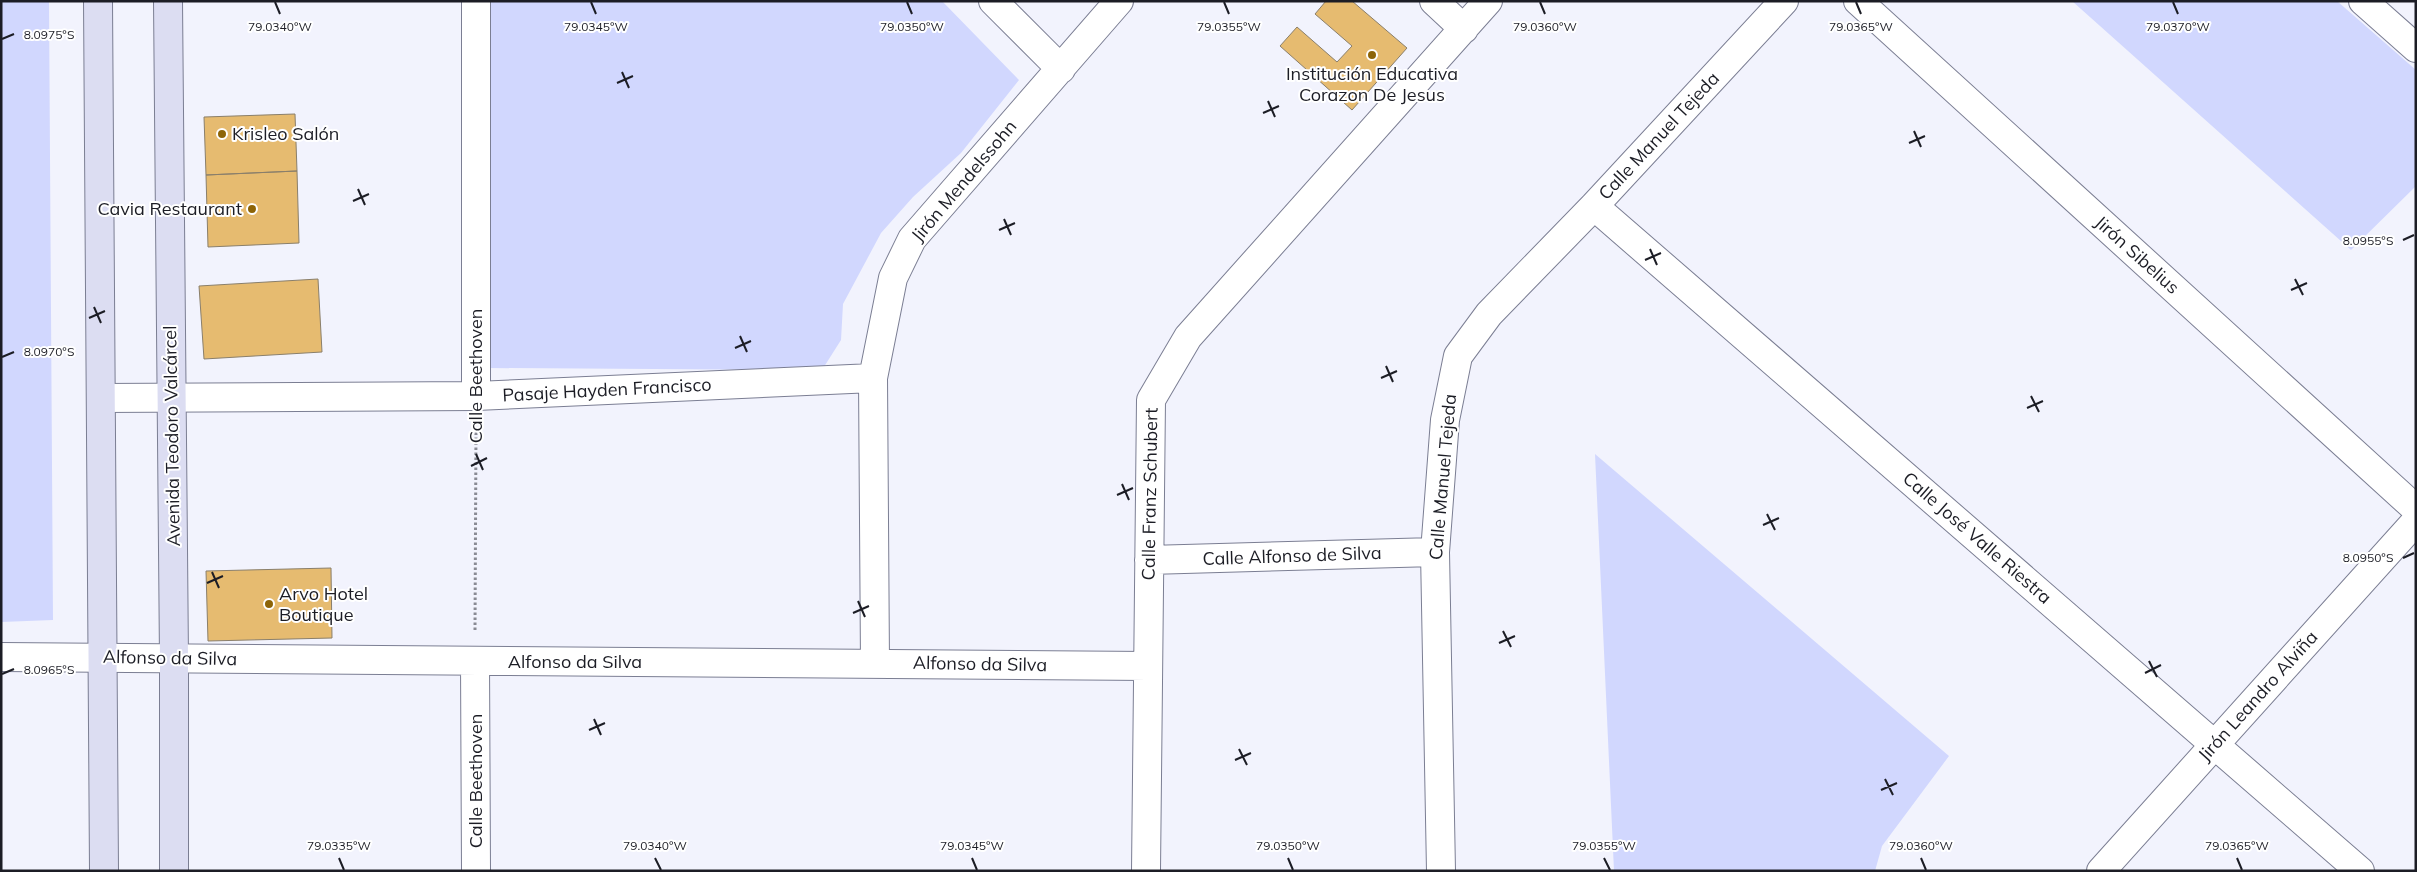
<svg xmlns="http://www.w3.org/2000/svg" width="2417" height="872" font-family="Mulish,sans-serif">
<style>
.green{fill:#d1d7fe}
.building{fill:#e6bb70;stroke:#8a7f6b}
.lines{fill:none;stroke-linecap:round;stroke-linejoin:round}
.street-casing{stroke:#7b7e93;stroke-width:30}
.secondary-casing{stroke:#7b7e93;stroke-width:30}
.path{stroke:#898a93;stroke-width:3;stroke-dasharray:2.5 2.5;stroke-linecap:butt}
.street{stroke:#fff;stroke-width:28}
.secondary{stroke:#dcddf2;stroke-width:28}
.ticks{fill:none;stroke:#1c1d25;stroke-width:2}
.poi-dot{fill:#8d6407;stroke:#fff;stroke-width:2}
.labels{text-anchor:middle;stroke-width:4;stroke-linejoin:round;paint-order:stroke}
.poi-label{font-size:18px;fill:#1c1d25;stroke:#fff;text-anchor:start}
.street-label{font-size:18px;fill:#1c1d25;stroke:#fff}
.ticks-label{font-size:12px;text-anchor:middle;fill:#1c1d25;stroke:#fff;stroke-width:4;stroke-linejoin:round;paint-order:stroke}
</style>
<rect width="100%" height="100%" fill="#f2f3fd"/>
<path class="green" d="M1,1H49L53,620L1,622Z
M490,1H942L1019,80L961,153L913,197L881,233L843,304L841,340L822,370L489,368Z
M2072,1H2337L2416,70V186L2351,250Z
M1595,454L1949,756L1882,846L1875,871H1614Z"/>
<path class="building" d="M1326,1H1352L1407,48L1352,110L1280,46L1297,27L1337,62L1352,46L1315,14Z
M295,114L297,171L206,175L204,117Z
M297,171L299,243L208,247L206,175Z
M318,279L322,352L204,359L199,286Z
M331,568L332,638L208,641L206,571Z"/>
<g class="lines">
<g class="street-casing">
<path id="street" d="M993,1L1061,69
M1434,1L1464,29
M1858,1L2416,509
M2363,1L2416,48
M1594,206L2360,871
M476,396V1
M101,398L476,396L873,378
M1149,560L1435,552
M1,657L1148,666
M475,661L476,871
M875,663L873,378L893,278L912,239L1119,1
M1146,871L1151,400L1188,337L1488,1
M1441,871L1435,552L1445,420L1458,356L1489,314L1594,206L1784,1
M2101,871L2416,521"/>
</g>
<g class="secondary-casing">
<path id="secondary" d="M98,1L104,871
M168,1L174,659V871"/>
</g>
<path class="path" d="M475,630L476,429"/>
<use href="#street" class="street"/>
<use href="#secondary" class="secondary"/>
</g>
<path class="ticks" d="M275,2L280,14M591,2L596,14M907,2L912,14M1224,2L1229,14M1540,2L1545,14M1856,2L1861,14M2173,2L2178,14M2,39L14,34M622,72L629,88M617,83L633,76M1268,101L1275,117M1263,113L1279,106M1914,131L1921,147M1909,143L1925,136M358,189L365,205M353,201L369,194M1004,219L1011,235M999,230L1015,223M2403,240L2414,235M1650,249L1657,265M1645,260L1661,253M2295,279L2303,295M2291,290L2307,283M94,307L101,323M89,318L105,311M740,336L747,352M735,348L751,341M2,357L14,352M1386,366L1393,382M1381,378L1397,371M2031,396L2039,412M2027,408L2043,401M476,454L483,470M471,466L487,458M1122,484L1129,500M1117,495L1133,488M1767,514L1775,530M1763,525L1779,518M2403,558L2414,553M212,572L219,588M207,583L223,576M858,601L865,617M853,613L869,606M1503,631L1511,647M1499,643L1515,636M2149,661L2157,677M2145,673L2161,665M2,674L14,669M594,719L601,735M589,730L605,723M1239,749L1247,765M1235,760L1251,753M1885,779L1893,795M1881,790L1897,783M339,858L344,870M655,858L661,870M972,858L977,870M1288,858L1293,870M1604,858L1610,870M1921,858L1926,870M2237,858L2242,870"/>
<g class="poi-dot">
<circle cx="1372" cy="55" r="5"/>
<circle cx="222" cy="134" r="5"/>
<circle cx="252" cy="209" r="5"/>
<circle cx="269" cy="604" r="5"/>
</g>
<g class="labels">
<g class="poi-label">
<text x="1372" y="80" text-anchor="middle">Institución Educativa<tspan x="1372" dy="21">Corazon De Jesus</tspan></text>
<text x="232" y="140">Krisleo Salón</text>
<text x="242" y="215" text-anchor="end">Cavia Restaurant</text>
<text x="279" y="600">Arvo Hotel<tspan x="279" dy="21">Boutique</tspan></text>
</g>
<g class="street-label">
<text transform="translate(1659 136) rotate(-47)" y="6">Calle Manuel Tejeda</text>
<text transform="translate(964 181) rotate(-50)" y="6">Jirón Mendelssohn</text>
<text transform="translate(2137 255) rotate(42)" y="6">Jirón Sibelius</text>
<text transform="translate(476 376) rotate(-90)" y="6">Calle Beethoven</text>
<text transform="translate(607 390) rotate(-3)" y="6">Pasaje Hayden Francisco</text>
<text transform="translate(172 436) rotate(-91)" y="6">Avenida Teodoro Valcárcel</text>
<text transform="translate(1443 477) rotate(-85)" y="6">Calle Manuel Tejeda</text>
<text transform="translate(1150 494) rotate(-89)" y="6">Calle Franz Schubert</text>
<text transform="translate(1977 538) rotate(41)" y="6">Calle José Valle Riestra</text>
<text transform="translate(1292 556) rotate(-2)" y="6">Calle Alfonso de Silva</text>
<text transform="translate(170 658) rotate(1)" y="6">Alfonso da Silva</text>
<text x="575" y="668">Alfonso da Silva</text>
<text transform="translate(980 664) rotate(1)" y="6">Alfonso da Silva</text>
<text transform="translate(2258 696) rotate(-48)" y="6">Jirón Leandro Alviña</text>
<text transform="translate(476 781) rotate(-90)" y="6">Calle Beethoven</text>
</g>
</g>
<g class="ticks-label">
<text x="280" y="31">79.0340°W</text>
<text x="596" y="31">79.0345°W</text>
<text x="912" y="31">79.0350°W</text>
<text x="1229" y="31">79.0355°W</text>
<text x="1545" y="31">79.0360°W</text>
<text x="1861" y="31">79.0365°W</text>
<text x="2178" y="31">79.0370°W</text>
<text x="49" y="39">8.0975°S</text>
<text x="2368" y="245">8.0955°S</text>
<text x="49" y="356">8.0970°S</text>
<text x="2368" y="562">8.0950°S</text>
<text x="49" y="674">8.0965°S</text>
<text x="339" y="850">79.0335°W</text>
<text x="655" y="850">79.0340°W</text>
<text x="972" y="850">79.0345°W</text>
<text x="1288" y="850">79.0350°W</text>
<text x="1604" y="850">79.0355°W</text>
<text x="1921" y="850">79.0360°W</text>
<text x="2237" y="850">79.0365°W</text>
</g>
<rect width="2417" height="872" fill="none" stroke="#1c1d25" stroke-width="5"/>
</svg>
